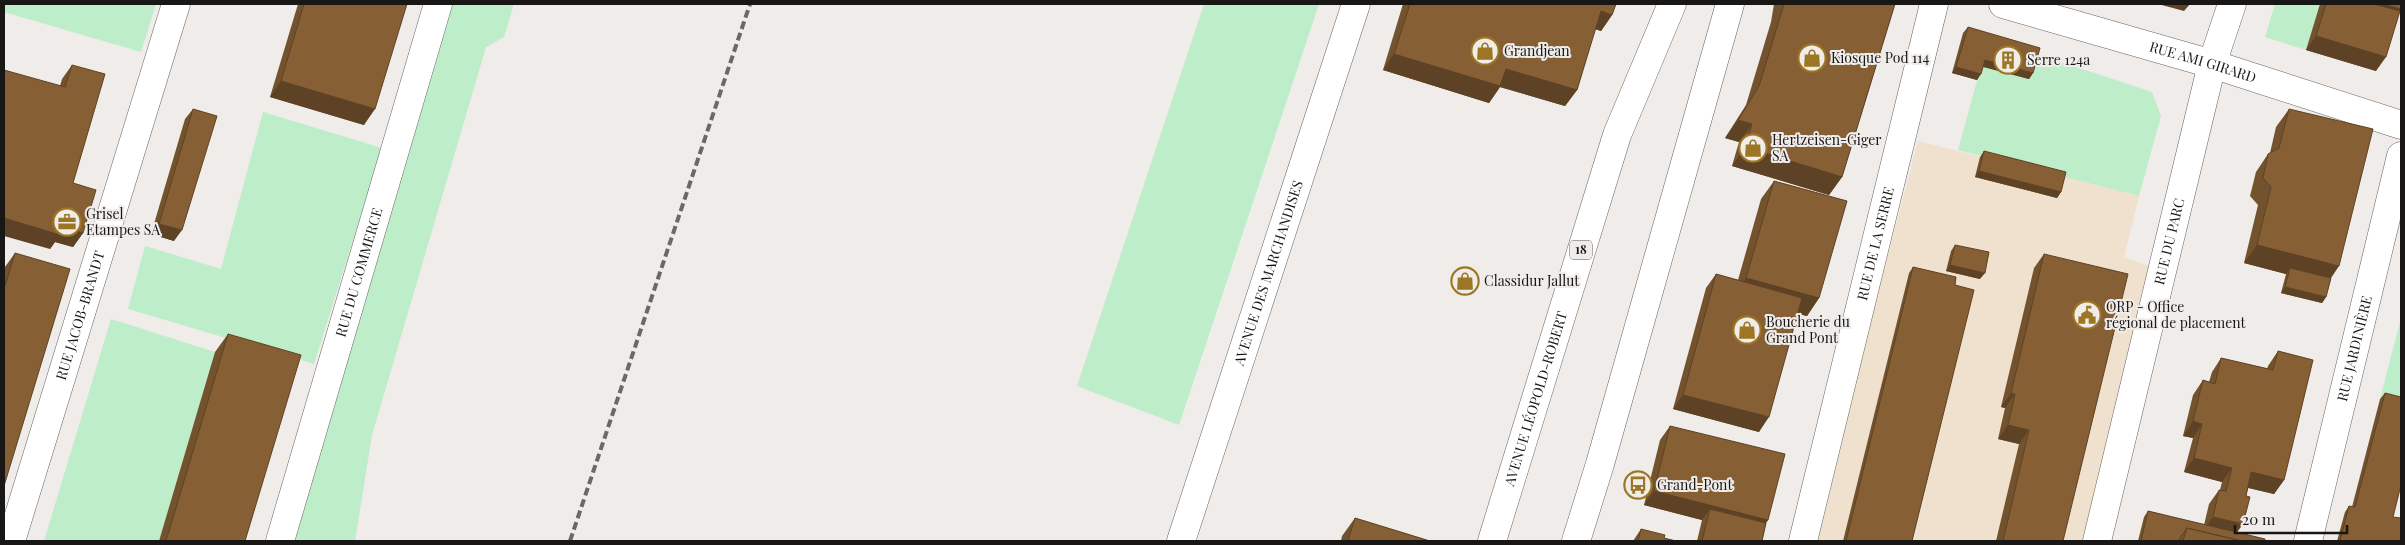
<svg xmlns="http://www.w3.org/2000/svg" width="2405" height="545" font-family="'Playfair Display',serif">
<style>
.industrial{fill:#efe1ce}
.green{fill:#beedc9}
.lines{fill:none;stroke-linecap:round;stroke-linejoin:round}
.minor-casing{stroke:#676462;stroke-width:29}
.primary-casing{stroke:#676462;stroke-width:29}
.minor{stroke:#fff;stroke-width:28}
.primary{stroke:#fff;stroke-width:28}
.rail{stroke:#6b6967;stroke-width:4;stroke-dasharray:8 4;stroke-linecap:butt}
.wall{fill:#73522e}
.shaded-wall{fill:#5e4225}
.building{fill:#865f35;stroke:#5e4225}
.labels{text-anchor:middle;stroke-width:4;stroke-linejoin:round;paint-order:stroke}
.shield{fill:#efece9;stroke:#585755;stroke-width:1}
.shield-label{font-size:12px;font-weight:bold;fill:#181716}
.poi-label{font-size:14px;fill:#181716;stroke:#efece9;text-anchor:start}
.street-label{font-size:14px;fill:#181716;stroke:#efece9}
</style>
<rect width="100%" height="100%" fill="#efece9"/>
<path class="industrial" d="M1918,141L2139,196L2124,257L2151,267L2085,541H1813Z"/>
<path class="green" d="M4,4H156L141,52L4,12Z
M451,4H514L504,37L486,47L372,435L355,541H291Z
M1204,4H1319L1179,425L1077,386Z
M2275,4H2320L2306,50L2265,37Z
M2036,54L2152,92L2161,116L2139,196L1958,150L1981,66Z
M263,112L382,148L314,364L128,309L145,246L221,269Z
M2401,318V404L2380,399Z
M111,319L215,352L159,541H44Z"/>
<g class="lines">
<g class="minor-casing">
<g id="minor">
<path id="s1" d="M2003,4L2212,64L2401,125"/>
<path id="s2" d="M11,541L176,4"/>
<path id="s3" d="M280,541L438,4"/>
<path id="s4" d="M1181,541L1356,4"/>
<path id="s5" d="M1803,541L1934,4"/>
<path id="s6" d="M2097,541L2212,64L2232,4"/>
<path id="s7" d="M2308,541L2401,156"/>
</g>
</g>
<g class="primary-casing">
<g id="primary">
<path id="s8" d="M1492,541L1617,135L1672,4"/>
<path d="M1576,541L1600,464L1730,4"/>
</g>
</g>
<use href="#minor" class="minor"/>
<use href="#primary" class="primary"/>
<path class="rail" d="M570,541L750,4"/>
</g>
<path class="wall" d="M298,4H407L364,125L270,97Z
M1403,4H1616L1612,15L1601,31L1595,29L1577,90L1565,106L1500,87L1489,103L1383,70Z
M1774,4H1895L1842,177L1829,195L1732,166L1739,142L1725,138L1746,105L1771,22Z
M2320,4H2401L2399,11L2376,71L2306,50Z
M1968,27L2033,73L2029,79L1983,67L1977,80L1952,73L1963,33Z
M72,65L73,183L83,233L73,247L55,242L50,249L60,86L62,79Z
M193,109L174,241L151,234L185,119Z
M2289,109L2331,278L2326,297L2322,303L2281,293L2286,274L2244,263L2258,205L2250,196L2256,172L2268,154L2270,153L2276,127Z
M1984,151L2061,192L2057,198L1975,177L1980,157Z
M1774,181L1819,298L1807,316L1798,314L1759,432L1673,409L1706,288L1716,274L1738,280L1761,199Z
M1955,245L1980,279L1946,271L1951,251Z
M15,253L4,486V271L5,267Z
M2044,254L2063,541H1996L2019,444L1998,439L2005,408L2001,407L2034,268Z
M1913,267L1955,285L1912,541H1843L1909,273Z
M228,334L245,541H159L215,352Z
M2278,351L2284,480L2274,494L2248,488L2237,533L2265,541H2138L2144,517L2148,511L2204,525L2209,504L2219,490H2220L2222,482L2184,472L2193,438L2183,436L2193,395L2203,380L2209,382L2212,372L2221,358L2267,369L2268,366Z
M2385,393L2393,517L2400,541H2337L2345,512L2349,506L2352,507L2380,399Z
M1670,426L1768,520L1766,523L1762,541H1697L1702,520L1644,505L1660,440Z
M1355,518L1430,541H1341L1342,536Z
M1641,529L1664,538L1676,541H1633Z"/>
<path class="shaded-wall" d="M2158,4H2190L2184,11Z
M2326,4H2382L2401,9L2390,26Z
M1601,11L1612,15L1601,31L1589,27Z
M2316,36L2386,57L2376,71L2306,50Z
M1394,54L1506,69L1577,90L1565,106L1500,87L1489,103L1383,70Z
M1985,60L2033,73L2029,79L1981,66Z
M1956,67L1981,74L1977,80L1952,73Z
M281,81L375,109L364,125L270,97Z
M1738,120L1752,124L1739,142L1725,138Z
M1745,147L1842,177L1829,195L1732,166Z
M1979,171L2061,192L2057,198L1975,177Z
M4,218L62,227L83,233L73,247L55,242L50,249L4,236Z
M159,224L182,230L174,241L151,234Z
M2257,245L2339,266L2327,284L2290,268L2286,274L2244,263Z
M1950,265L1985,273L1980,279L1946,271Z
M1746,278L1819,298L1807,316L1734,296Z
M2285,287L2326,297L2322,303L2281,293Z
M2011,393L2015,394L2005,408L2001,407Z
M1683,395L1769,417L1759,432L1673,409Z
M2193,421L2202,424L2193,438L2183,436Z
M2008,425L2029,430L2019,444L1998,439Z
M2194,458L2232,468L2222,482L2184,472Z
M2251,472L2284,480L2274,494L2241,486Z
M1654,491L1768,520L1758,534L1710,509L1702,520L1644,505Z
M2213,517L2243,524L2233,538L2203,531Z"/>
<path class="building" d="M304,4H407L375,109L281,81Z
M1410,4H1616L1612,15L1601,11L1577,90L1506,69L1500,86L1394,54Z
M1784,4H1895L1842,177L1745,147L1752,124L1738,120L1759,86Z
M2326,4H2374L2400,11L2386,57L2316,36Z
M2382,4H2401V9Z
M1968,27L2040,48L2033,73L1985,60L1981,74L1956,67Z
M72,65L105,74L73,183L96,190L83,233L62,227L60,235L4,218V70L65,87Z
M193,109L217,116L182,230L159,224Z
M2289,109L2373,129L2339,266L2257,245L2271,187L2263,178L2268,154L2279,148Z
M1984,151L2066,172L2061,192L1979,171Z
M1774,181L1847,201L1819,298L1746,278Z
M1955,245L1989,252L1985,273L1950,265Z
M15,253L70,269L4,486V289Z
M2044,254L2128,274L2063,541H2003L2029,430L2008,425L2015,394L2011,393Z
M1913,267L1956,277L1955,285L1974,290L1912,541H1846Z
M2290,268L2331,278L2326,297L2285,287Z
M1716,274L1802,298L1769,417L1683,395Z
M228,334L301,355L245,541H166Z
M2278,351L2313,360L2284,480L2251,472L2246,496L2250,497L2243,524L2213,517L2219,490L2226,491L2232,468L2194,458L2202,424L2193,421L2203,380L2215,384L2221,358L2273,370Z
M2385,393L2401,397V485L2393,517L2401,518V536L2400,541H2340L2349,506L2355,507Z
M1670,426L1785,454L1768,520L1654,491Z
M1710,509L1766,523L1762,541H1702Z
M2148,511L2265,539V541H2242L2187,528L2178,541H2141Z
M1355,518L1430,541H1348Z
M2187,528L2242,541H2183Z
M1641,529L1665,535L1664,538L1676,541H1638Z"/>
<defs>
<g id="shop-ring" transform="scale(1.4375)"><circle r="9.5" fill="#efece9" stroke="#9c7622" stroke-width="1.5"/><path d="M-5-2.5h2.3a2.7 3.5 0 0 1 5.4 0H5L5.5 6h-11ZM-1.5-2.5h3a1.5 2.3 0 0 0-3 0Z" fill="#9c7622"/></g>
<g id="building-ring" transform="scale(1.4375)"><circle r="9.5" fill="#efece9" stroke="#9c7622" stroke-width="1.5"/><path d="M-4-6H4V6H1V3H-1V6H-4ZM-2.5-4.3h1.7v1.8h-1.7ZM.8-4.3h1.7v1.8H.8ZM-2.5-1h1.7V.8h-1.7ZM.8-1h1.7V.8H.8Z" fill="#9c7622"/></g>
<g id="office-ring" transform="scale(1.4375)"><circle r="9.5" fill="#efece9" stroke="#9c7622" stroke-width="1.5"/><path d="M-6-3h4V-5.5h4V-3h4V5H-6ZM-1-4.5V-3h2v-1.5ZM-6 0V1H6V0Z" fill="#9c7622"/></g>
<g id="civic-ring" transform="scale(1.4375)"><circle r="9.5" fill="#efece9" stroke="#9c7622" stroke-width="1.5"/><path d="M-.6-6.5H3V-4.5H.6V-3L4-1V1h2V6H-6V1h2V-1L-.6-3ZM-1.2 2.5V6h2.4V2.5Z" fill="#9c7622"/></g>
<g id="bus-ring" transform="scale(1.4375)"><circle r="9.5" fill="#efece9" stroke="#9c7622" stroke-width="1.5"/><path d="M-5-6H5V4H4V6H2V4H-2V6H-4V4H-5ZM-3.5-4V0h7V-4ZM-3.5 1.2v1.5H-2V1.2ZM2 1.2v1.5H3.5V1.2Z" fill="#9c7622"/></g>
</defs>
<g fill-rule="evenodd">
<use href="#shop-ring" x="1485" y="51"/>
<use href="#shop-ring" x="1812" y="58"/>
<use href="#building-ring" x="2008" y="60"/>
<use href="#shop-ring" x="1753" y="148"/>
<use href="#office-ring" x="67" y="222"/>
<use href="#shop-ring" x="1465" y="281"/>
<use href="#civic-ring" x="2087" y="315"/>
<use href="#shop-ring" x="1747" y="330"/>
<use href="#bus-ring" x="1638" y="485"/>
</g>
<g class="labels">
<rect class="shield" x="1570" y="240.5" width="22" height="19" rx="4"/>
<g class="shield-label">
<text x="1581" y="254">18</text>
</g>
<g class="poi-label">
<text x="1504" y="56">Grandjean</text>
<text x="1831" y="63">Kiosque Pod 114</text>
<text x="2027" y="65">Serre 124a</text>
<text x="1772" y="145">Hertzeisen-Giger<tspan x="1772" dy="16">SA</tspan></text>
<text x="86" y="219">Grisel<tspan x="86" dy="16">Etampes SA</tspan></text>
<text x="1484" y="286">Classidur Jallut</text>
<text x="2106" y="312">ORP - Office<tspan x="2106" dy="16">régional de placement</tspan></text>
<text x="1766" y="327">Boucherie du<tspan x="1766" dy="16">Grand Pont</tspan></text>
<text x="1657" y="490">Grand-Pont</text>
</g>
<g class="street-label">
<text dy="5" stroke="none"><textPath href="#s1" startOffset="208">RUE AMI GIRARD</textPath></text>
<text dy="5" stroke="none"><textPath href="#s5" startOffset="306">RUE DE LA SERRE</textPath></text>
<text dy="5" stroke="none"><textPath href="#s6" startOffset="308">RUE DU PARC</textPath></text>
<text dy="5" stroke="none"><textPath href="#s4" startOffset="282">AVENUE DES MARCHANDISES</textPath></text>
<text dy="5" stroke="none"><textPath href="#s3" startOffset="280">RUE DU COMMERCE</textPath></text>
<text dy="5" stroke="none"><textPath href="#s2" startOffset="236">RUE JACOB-BRANDT</textPath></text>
<text dy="5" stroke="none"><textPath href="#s7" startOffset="198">RUE JARDINIÈRE</textPath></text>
<text dy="5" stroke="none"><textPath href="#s8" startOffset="149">AVENUE LÉOPOLD-ROBERT</textPath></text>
</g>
</g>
<rect width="2405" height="545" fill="none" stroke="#181716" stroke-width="10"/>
<path d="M2235 525v8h112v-8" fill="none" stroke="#181716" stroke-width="2.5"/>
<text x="2242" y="525" font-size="15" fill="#181716" stroke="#efece9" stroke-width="4" paint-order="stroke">20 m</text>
</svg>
